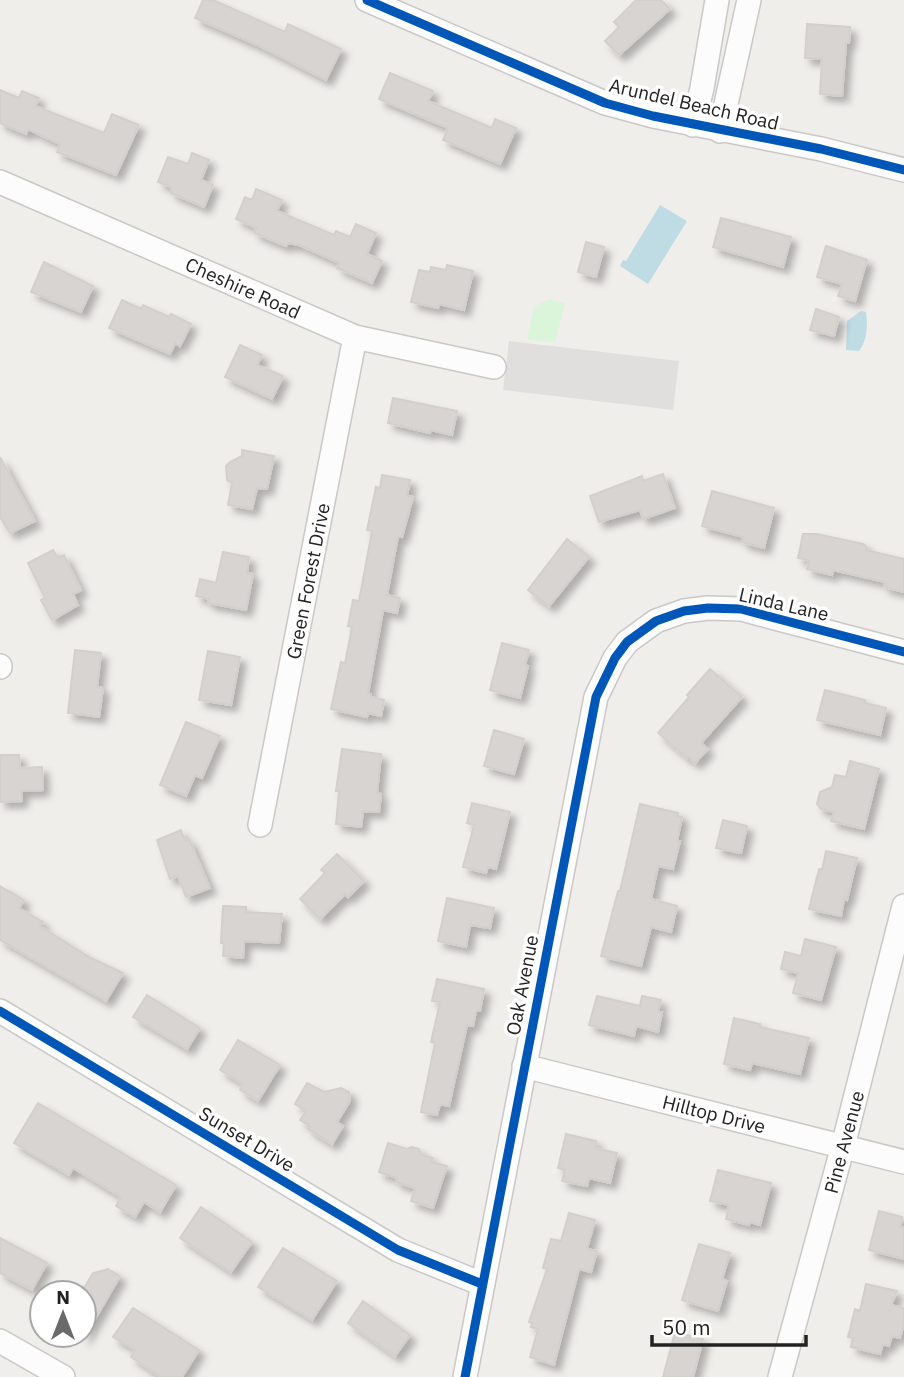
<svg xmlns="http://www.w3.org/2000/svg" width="904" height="1377" font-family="'IBM Plex Sans',sans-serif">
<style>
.park{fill:#daf5da}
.parking{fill:#e0dfde}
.water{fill:#bfdbe3}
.building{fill:#d7d4d2;stroke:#d3d0cc;stroke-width:2;filter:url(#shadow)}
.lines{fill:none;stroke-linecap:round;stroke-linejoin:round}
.minor-casing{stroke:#c9c8c7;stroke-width:26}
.minor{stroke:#fdfcfc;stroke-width:23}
.cycleway-casing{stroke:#fff;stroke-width:13}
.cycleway{stroke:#0057b8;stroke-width:9}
.labels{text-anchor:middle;stroke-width:7;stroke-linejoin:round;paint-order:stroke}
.street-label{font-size:19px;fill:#222;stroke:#fff}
</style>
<defs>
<filter id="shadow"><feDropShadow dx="6" dy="6" stdDeviation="3.5" flood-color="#0004"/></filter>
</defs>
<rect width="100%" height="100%" fill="#f0eeeb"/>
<path class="park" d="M549,299L565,303L555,343L527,339L534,307Z"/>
<path class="parking" d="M509,341L679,361L673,410L503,390Z"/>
<path class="water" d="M660,205L687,221L648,284L620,266L623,260L626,261Z
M861,311L866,312C868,325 867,341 859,351L846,350L847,321Z"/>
<path class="building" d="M203,0H213L285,32L288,24L341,49L326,80L262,47L195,18Z
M636,0H661L670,9L619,55L605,41L619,27L614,22Z
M807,24L850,27L849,43H846L842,96L820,94L822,59L805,58Z
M390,73L433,91L428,101L492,128L495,119L516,128L500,164L443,140L448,128L379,99Z
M0,90L19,98L22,91L39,98L35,106L104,133L112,114L139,125L116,175L57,152L60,144L28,129L26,134L0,123Z
M192,153L209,160L201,180L213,185L204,207L171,193V187L158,182L168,157L188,164Z
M256,189L282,200L277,211L334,235L336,231L350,237L356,224L376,233L367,254L382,261L372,283L337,268L340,263L299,245L288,243L286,246L254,233L257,228L236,219L245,197L252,200Z
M721,218L791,237L783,267L713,247Z
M586,242L604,247L596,277L578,272Z
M826,246L867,260L855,301L838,296L842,284L817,277Z
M44,262L93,286L81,312L31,292Z
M447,265L473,271L464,310L439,304L438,308L411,302L419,270L430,272L431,267L446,270Z
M122,300L141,309L143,305L169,317L171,314L191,324L180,346L175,343L170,354L109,328Z
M816,309L839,317L834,336L810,330Z
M240,345L262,355L257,365L283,376L272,399L225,377Z
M393,398L457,411L452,435L431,430L430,433L388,423Z
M242,450L274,456L267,489L257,488L252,509L228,505L232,483L227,480L226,466L230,462L242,456Z
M0,457L35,521L10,533L0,517Z
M663,474L675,508L643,519L640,510L599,522L590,496L642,476L643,481Z
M382,475L410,480L407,496L413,497L402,537L398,536L387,595L400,598L397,613L383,610L368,694H371V697L384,700L381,716L368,713L367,717L331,709L341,662L345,663L352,627L348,626L353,600L359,601L372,531L367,530L376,487L380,488Z
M712,491L774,508L764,548L742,542L743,537L702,526Z
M803,534H817L863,544L866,546V550L904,559V592L884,587L885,582L833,570L832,575L807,569L809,560L798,558Z
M567,539L589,557L549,606L528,590Z
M53,550L58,558L64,555L81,590L73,594L78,605L52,620L41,600L45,598L28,563Z
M223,552L249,557L247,573L253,574L246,610L208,603L209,599L196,596L200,579L216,583Z
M502,643L529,650L525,665L528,666L520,698L490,690Z
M75,650L101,653L97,687L103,688L99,717L68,713Z
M208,651L240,657L231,705L199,700Z
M710,669L742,697L701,743L708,749L695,763L688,757L687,758L658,733L689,697L687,695Z
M825,690L865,700V703L886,708L880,735L817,720Z
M186,722L220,736L202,778L195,775L186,796L160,785Z
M494,730L524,739L514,774L484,766Z
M342,749L381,754L377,793L381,794L379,812L363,811L361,827L336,824L339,791H336Z
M0,755H19L20,768L42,767L43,790L21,791L22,801L0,802Z
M850,761L879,769L864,829L831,821L834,812L821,809L817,804L820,792L832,787L835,775L846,777Z
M472,803L510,812L496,869L488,867L486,873L463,867L474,825L467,823Z
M640,804L678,813L677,816L682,817L677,841H680L673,869L658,866L651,899L677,906L671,932L651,927L641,966L601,956L618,891H620Z
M723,820L747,826L741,853L716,848Z
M181,830L185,841L189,839L210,888L186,897L178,876L170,879L157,840Z
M826,851L857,858L847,900L844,899L841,916L809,909L819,869L822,870Z
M337,854L364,881L348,897L345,894L320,919L300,899L325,873L321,870Z
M0,886L24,900L19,908L43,922L40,926L89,957L123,973L106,1001L0,940Z
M447,898L494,908L490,928L470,925L466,947L438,941Z
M223,906L246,907V912L282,914L279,943L244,941L243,958L223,956L224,943H221Z
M805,939L836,947L821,1000L793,993L798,973L781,969L785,952L801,956Z
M437,979L484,989L480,1011H476L473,1026L467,1025L449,1106L440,1104L437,1115L421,1112L435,1043L431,1042L440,1002L432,1001Z
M147,995L200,1028L187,1049L133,1017Z
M597,996L640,1006L642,996L661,1000L658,1012H662L658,1032L636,1026L634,1036L589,1025Z
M734,1018L760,1024V1027L809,1038L800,1074L752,1063L750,1070L724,1064Z
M238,1040L280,1065L258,1101L240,1090L243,1084L220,1070Z
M307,1083L324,1092L341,1088L349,1092L350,1101L337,1122L343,1126L332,1144L308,1129L310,1126L300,1120L306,1111L295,1104Z
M38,1103L176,1185L160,1212L144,1202L135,1217L116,1206L121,1197L73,1168L69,1175L14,1143Z
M566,1134L596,1141L595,1148L617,1153L610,1183L589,1178L587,1186L562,1181L565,1170L558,1168Z
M388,1143L407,1149L412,1147L419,1149L421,1154L433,1158L431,1162L447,1166L433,1208L411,1201L415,1188L396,1182L397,1178L379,1172Z
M718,1170L771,1183L760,1225L750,1222L749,1225L726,1219L729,1205L710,1201Z
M201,1207L252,1242L231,1272L180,1238Z
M879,1211L902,1217L900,1227L904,1228V1259L869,1250Z
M569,1213L595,1220L587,1249L597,1251L591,1272L579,1269L554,1365L530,1357L538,1329L531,1327L532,1323L529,1322L547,1269L543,1268L551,1239L561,1241Z
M0,1238L47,1263L32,1290L0,1273Z
M699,1244L730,1253L722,1279L727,1281L718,1311L682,1300Z
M283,1248L337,1281L312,1320L258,1287Z
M108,1269L120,1276L84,1338V1288L93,1273Z
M866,1284L897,1291L891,1305L904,1308V1324L900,1338L892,1336L889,1346L883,1344L880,1354L851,1347L853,1338L848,1337L855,1309L860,1311Z
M363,1301L410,1335L395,1356L348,1323Z
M133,1308L199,1350L182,1377H161L131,1357L135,1350L113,1337Z
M675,1332L703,1339L693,1377H663Z"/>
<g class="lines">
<g class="minor-casing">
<path id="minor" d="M367,0L605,103L653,116L821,149L904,170
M693,125L702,88L717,0
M720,131L749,0
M0,182L355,337L494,367
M0,666V667
M260,825L355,337
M0,1011L398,1250L482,1284
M524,1066L904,1162
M0,1341L63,1377
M465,1377L596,697L615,658L627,642L656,621L684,611L708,608L741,609L904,652
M780,1377L843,1146L904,906"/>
</g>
<use href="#minor" class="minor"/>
<g class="cycleway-casing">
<path id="cycleway" d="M367,0L605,103L653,116L821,149L904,170
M0,1011L398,1250L482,1284
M465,1377L596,697L615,658L627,642L656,621L684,611L708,608L741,609L904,652"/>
</g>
<use href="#cycleway" class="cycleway"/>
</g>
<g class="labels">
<g class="street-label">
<text transform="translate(694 104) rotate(13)" y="7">Arundel Beach Road</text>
<text transform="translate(243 288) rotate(24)" y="7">Cheshire Road</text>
<text transform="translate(308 581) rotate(-79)" y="7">Green Forest Drive</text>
<text transform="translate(784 604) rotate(13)" y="7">Linda Lane</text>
<text transform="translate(522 985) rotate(-79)" y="7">Oak Avenue</text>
<text transform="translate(714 1114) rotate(14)" y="7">Hilltop Drive</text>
<text transform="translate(247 1139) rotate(31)" y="7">Sunset Drive</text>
<text transform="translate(844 1142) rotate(-75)" y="7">Pine Avenue</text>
</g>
</g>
<g transform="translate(63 1314)"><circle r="33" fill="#ffffff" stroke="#a7a7a7" stroke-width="2"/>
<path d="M0-5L12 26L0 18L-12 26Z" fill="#6a6968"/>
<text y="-10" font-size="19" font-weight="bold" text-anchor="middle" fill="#222222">N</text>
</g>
<path d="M652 1335v10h154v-10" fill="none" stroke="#222222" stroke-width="3.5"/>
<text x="662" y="1335" font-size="21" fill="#222222" stroke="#ffffff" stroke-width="5" paint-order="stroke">50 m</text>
</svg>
